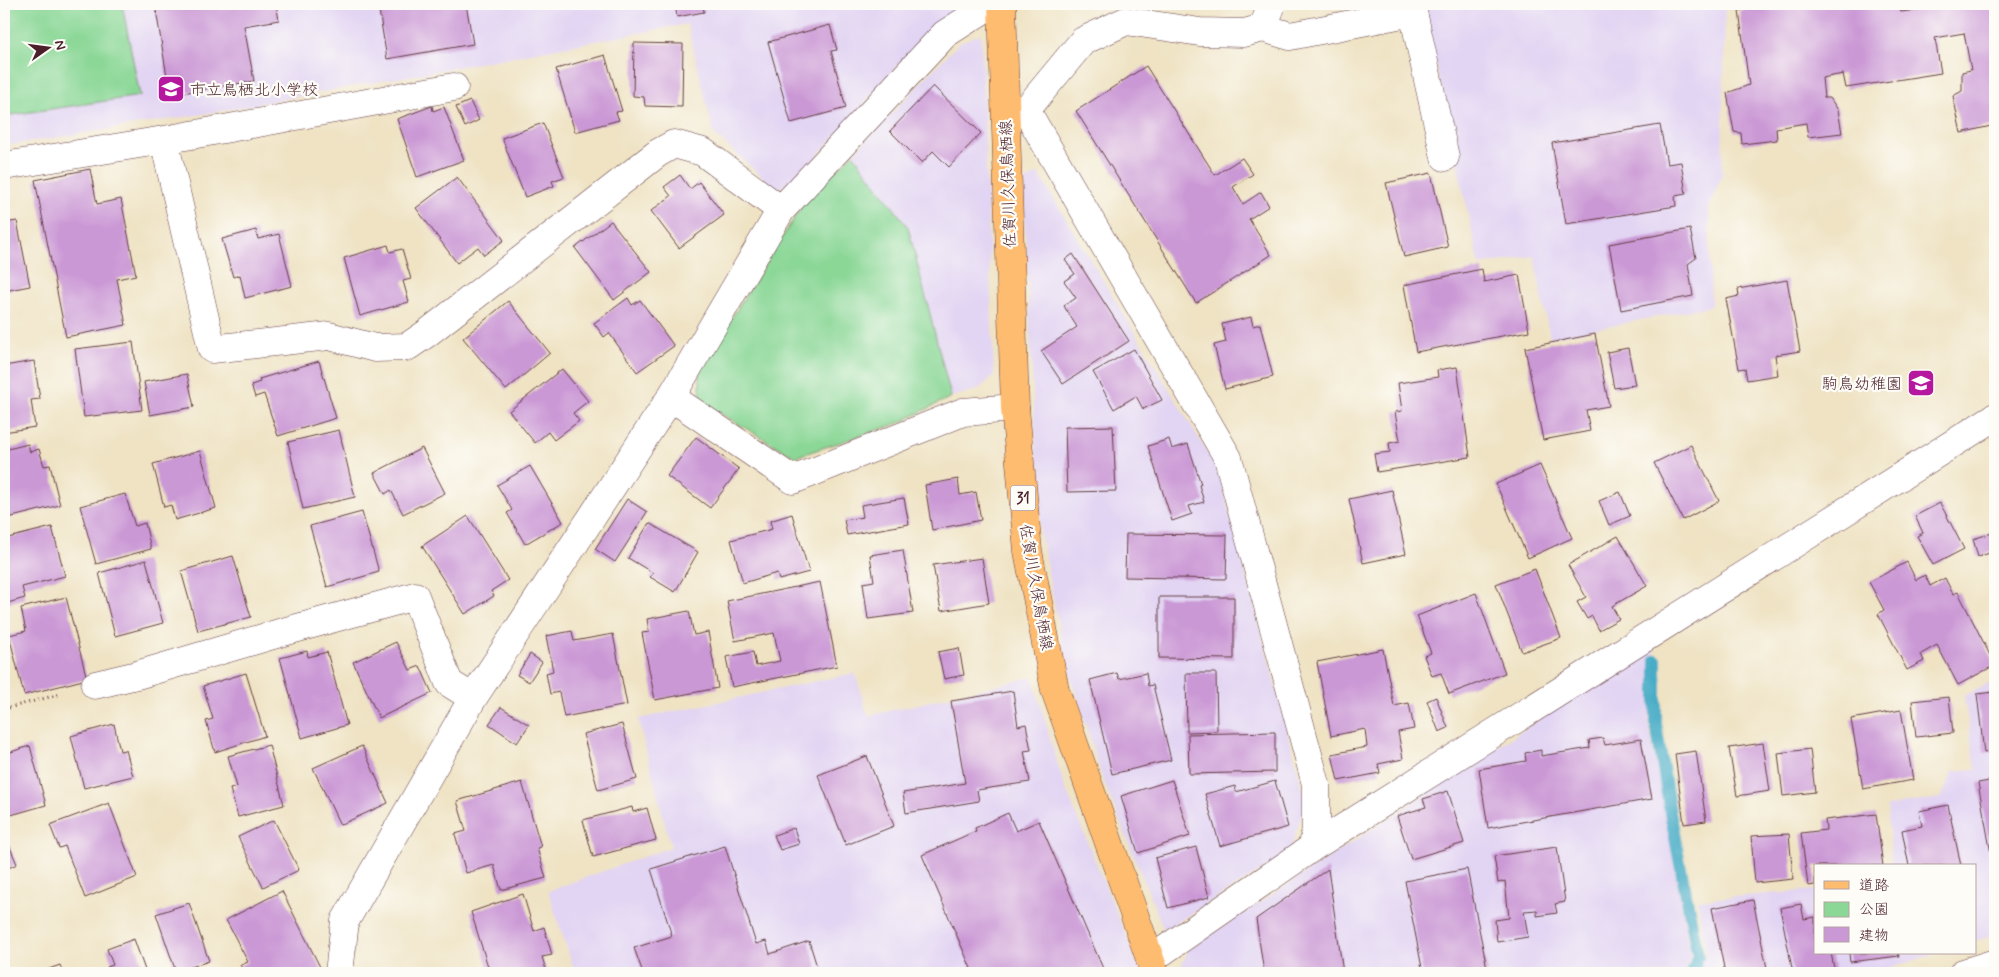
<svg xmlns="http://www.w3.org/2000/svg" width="1999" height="977" font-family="Mynerve,'Klee One',sans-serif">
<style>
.built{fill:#e2d4f3}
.green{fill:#8ad796;stroke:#6a7b60}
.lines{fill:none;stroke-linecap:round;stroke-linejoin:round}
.stream{stroke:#47acc6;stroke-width:12}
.building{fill:#ca98d5}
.minor-casing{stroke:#633c42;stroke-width:29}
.major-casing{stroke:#633c42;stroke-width:29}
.path{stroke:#633c42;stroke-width:3;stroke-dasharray:1 4;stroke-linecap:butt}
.minor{stroke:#fff;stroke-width:28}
.major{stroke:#febc70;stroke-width:28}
.labels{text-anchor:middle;stroke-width:4.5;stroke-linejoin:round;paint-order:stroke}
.shield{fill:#fdfcf7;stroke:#806168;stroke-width:1}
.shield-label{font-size:15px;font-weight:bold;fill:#4a1f2b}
.poi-label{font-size:16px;fill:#4a1f2b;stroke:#fdfcf7;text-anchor:start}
.street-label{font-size:16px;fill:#4a1f2b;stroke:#fdfcf7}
</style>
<rect width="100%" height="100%" fill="#fdfcf7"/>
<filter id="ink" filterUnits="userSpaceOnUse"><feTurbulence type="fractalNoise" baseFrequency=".02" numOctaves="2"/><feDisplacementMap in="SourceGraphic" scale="10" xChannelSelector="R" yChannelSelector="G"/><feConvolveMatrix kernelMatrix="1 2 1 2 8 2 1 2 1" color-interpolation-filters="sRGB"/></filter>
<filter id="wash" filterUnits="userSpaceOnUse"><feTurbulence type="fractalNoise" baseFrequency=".0096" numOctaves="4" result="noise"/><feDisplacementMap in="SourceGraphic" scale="20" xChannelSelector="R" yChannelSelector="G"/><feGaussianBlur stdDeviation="1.12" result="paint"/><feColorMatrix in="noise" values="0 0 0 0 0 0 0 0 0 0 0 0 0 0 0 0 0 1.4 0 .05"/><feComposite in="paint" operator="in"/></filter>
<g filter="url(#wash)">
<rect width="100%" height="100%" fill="#efe3c4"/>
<path class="built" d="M4,4H964L931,28L795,181L776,189L714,134L687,24L215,112L4,146Z
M1423,4H1725L1722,175L1709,208L1711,306L1550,338L1534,256L1479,265Z
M981,34L994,376L977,390L951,397L908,227L853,154L960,42Z
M1038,173L1218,470L1306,801L1289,854L1164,930L1102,777L1066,661L1040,533L1023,183Z
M1655,644L1649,726L1691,957L1684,973H1182L1180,969L1189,949Z
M855,673L868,716L1032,677L1064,785L1141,973H575L548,891L671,847L638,719Z
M1995,680V935L1975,941V866H1892L1887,806L1941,798L1953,771L1976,769L1964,696Z
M1815,890V953H1937L1873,973H1698L1706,952L1697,900Z"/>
<path class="green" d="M4,4H122L140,96L4,116Z
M853,154L908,227L951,397L899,423L795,457L701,402L699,370L805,201Z"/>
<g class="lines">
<path class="stream" d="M1656,660V724L1670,812L1698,956L1692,973"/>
</g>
<g id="blocks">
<path class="building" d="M155,4H276L279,20L244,26L254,81L170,95Z
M378,4H466L473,44L387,59Z
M675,4H703L704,12L677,17Z
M1751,4H1899L1901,12L1961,4H1995V125L1961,133L1953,96L1962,91V72L1971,70L1964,33L1935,38L1941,73L1846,88L1843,74L1822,78L1824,98H1830L1838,110L1842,133L1808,137L1806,123L1776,128L1777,140L1742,144L1741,133L1734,132L1727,93L1749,85L1739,11L1750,7Z
M830,25L837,50L831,51L846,108L791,123L768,42Z
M634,43L683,44L682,107L645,106L644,97L633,96Z
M605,55L622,111L616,112L619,120L575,132L556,69Z
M1146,66L1215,175L1242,158L1253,174L1233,187L1243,204L1261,192L1269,206L1249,219L1271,255L1196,303L1076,111Z
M933,86L981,133L949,167L933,151L922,163L890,131Z
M470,101L479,120L465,127L456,107Z
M432,106L433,111L444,107L464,160L417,177L397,119Z
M543,123L564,177L552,181L554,186L525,197L502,138Z
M1660,125L1667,164L1681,162L1686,194L1675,196L1676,206L1566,224L1552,143Z
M90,169L97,204L121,199L136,275L117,279L126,325L66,337L35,180Z
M1431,173L1448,247L1404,257L1386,183Z
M680,175L690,189L699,182L724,215L679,248L651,211L671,196L664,187Z
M457,177L504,240L484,255L478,247L457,263L416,208Z
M17,221L30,286L4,291V223Z
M611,221L651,272L614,300L575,248Z
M1690,229L1696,258L1688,264L1693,296L1621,310L1609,244Z
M256,230L258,239L279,234L292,286L245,298L240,275L233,277L222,239Z
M388,245L390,252L402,249L411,279L403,281L409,302L360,316L344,258Z
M1073,254L1129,341L1063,384L1041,351L1077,327L1064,306L1076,298L1064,281L1075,274L1065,260Z
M1482,269L1484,282L1519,275L1529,331L1416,352L1404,285Z
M1787,280L1800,351L1775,355L1778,375L1747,380L1745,368L1739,369L1726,299L1739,296L1738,289Z
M628,298L632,305L640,300L674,346L637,372L609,333L604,337L594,323Z
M508,301L550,353L506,390L463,338Z
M1251,317L1253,326L1260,324L1273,377L1225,389L1214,345L1226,342L1222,324Z
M1595,334L1609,406L1586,410L1590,431L1543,440L1525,348Z
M133,342L142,410L84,417L75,349Z
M1628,348L1635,385L1614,388L1607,352Z
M1134,349L1162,400L1143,409L1136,396L1114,409L1093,372Z
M34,361L40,399L31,400L35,427L4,432V366Z
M319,361L336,418L278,436L264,394L255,397L251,385L260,382L259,379Z
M1457,367L1470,457L1377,472L1374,454L1390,452L1389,443L1400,441L1395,412L1402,411L1398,383L1438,377L1437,370Z
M562,369L588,401L573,413L579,421L554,440L548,432L535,443L509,411Z
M187,374L194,407L150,415L144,382Z
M1113,426L1116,491L1067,492L1065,427Z
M339,430L355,497L303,509L288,442Z
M696,437L739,469L710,508L667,476Z
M1169,439L1172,449L1188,444L1201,484L1199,485L1204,502L1189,506L1192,514L1172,521L1148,446Z
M28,444L30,452L39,449L44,466L50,465L60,505L4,519V450Z
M1691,445L1719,501L1683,520L1654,463Z
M422,448L445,493L403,514L391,490L385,494L374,473Z
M200,451L216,508L175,520L171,505L164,507L153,464Z
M1540,465L1572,538L1528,558L1496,484Z
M530,466L563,522L525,544L507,513L512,510L497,485Z
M958,479L960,495L976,492L981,520L932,530L925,485Z
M1392,490L1406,554L1363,563L1349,499Z
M1620,492L1630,516L1609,525L1599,501Z
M125,494L135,526L145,523L151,549L96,564L80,506Z
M904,498L909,524L847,535L844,520L863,517L861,505Z
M627,499L647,512L615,562L595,549Z
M1940,503L1964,549L1933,565L1917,536L1923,533L1915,516Z
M362,512L379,572L327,587L310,526Z
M792,514L809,572L779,580L777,573L743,583L731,540L772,529L770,521Z
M468,516L508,580L491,591L494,596L465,614L422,546Z
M649,523L698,552L675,592L650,577L653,573L628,558Z
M52,527L65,576L22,587L25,598L4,604V539Z
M1995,532V551L1978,557L1973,539Z
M1126,534L1227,535L1226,579L1125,577Z
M1618,536L1647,586L1612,606L1619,619L1599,630L1592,616L1587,619L1577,602L1586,597L1568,565Z
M903,550L913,613L868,619L863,583L874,581L870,555Z
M233,556L251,617L198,631L181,571Z
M982,558L989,603L941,611L933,565Z
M146,560L163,623L115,636L99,573Z
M1907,562L1916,580L1925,575L1930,586L1945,578L1953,594L1958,592L1995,665L1958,685L1937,645L1921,654L1924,661L1907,670L1878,614L1884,610L1869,582Z
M1535,569L1561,638L1522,652L1496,584Z
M820,582L837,666L732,687L726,657L753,652L756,666L780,661L774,633L735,641L727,601Z
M1476,593L1505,673L1449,694L1441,673L1432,676L1424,656L1431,653L1417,616Z
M66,597L87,679L24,695L9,635L26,631L21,608Z
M1159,597H1234V659L1159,658Z
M689,611L694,635L708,632L718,688L655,700L642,633L649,632L647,619Z
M572,631L574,641L613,634L627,705L564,717L559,692L550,694L546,673L553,671L546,636Z
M396,642L410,670L420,666L432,693L379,718L353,662Z
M959,648L964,675L944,679L938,652Z
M1383,649L1394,706L1409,703L1414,729L1398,732L1403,759L1378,764L1380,773L1338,781L1332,754L1367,747L1365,729L1331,736L1317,662Z
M307,651L308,657L327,652L347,725L302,738L280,658Z
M530,654L542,662L529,682L517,675Z
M246,673L265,736L215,752L206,721L213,719L203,686Z
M1117,673L1119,679L1146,673L1148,686L1153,685L1171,760L1112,774L1090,680Z
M1186,673H1216L1217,731L1187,732Z
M1013,691L1018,726L1026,724L1031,750L1024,751L1030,782L977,790L979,801L906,813L903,793L965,783L951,701Z
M1995,692V751L1984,753L1977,694Z
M1436,697L1448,728L1439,732L1427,701Z
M1949,697L1953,733L1916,737L1912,701Z
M501,707L529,725L517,743L489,724Z
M1901,710L1913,780L1863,789L1851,719Z
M114,724L120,751L126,750L133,776L84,788L71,736Z
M622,724L637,779L598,790L583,734Z
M1275,732V772L1189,774L1188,734Z
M1603,738L1605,745L1641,739L1652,799L1488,828L1479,769L1526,761L1525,753L1541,750V756L1590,748L1589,740Z
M1763,743L1770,791L1737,796L1729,748Z
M269,745L284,805L238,817L230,789L237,787L228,756Z
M30,746L46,805L4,817V754Z
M362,746L388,803L340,825L313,768Z
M1810,749L1815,792L1783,796L1778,753Z
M1696,751L1706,821L1684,824L1675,754Z
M867,756L894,826L846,845L818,775Z
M1172,780L1190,836L1138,853L1121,796Z
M1995,780V870H1994L1978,783Z
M1275,781L1288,827L1220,846L1205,794L1235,786L1236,792Z
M522,782L541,847L537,848L546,878L501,890L494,865L466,873L455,834L466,831L457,801Z
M1448,791L1464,843L1411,859L1397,816L1426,807L1423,799Z
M109,803L137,877L85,898L65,846L59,848L50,825Z
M1948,805L1961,866H1909L1902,830L1922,826L1919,811Z
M632,807L633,812L647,808L656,840L593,857L583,820Z
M1008,813L1016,831L1039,821L1105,973H973L922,855L976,831L975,828Z
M1876,814L1883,866H1815V885L1808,886L1801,833L1826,830L1825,820Z
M274,820L299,870L263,887L238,837Z
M794,828L799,844L780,850L774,835Z
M1789,834L1793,879L1755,883L1751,836Z
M6,838L17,864L4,870V839Z
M725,846L756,944L766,941L770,954L809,941L819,973H756L754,969L740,973H643L634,948L672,936L651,869Z
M1196,847L1209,897L1168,908L1155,858Z
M1557,847L1565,902L1555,904L1557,913L1537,916V910L1524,911L1528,937L1497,942L1495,920L1509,918L1505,881L1498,883L1494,856Z
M1328,869L1343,973H1264L1256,919Z
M1467,869L1488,973H1423L1405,881Z
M282,891L322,971L317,973H245L240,965L248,962L226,920Z
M523,894L534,931L544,927L552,955L542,957L547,973H490L471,912Z
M1753,900L1768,973H1725L1712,908Z
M189,903L209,961L176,972L156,914Z
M1801,904L1804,919L1815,917V953H1831L1835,973H1793L1780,908Z
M134,939L146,973H110L107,967L113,965L107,949Z
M1849,953H1898L1899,956L1850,962Z
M60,965L63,973H38Z"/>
</g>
</g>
<g filter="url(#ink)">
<use href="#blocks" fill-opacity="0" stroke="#633c42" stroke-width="1"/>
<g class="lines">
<g class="minor-casing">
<path id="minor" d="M1263,28L1290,36L1413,12L1445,157
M1026,110L1228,458L1316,784V828L1313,847
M1009,116L1026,110L1083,41L1126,21L1200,32L1244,33L1263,28L1272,4
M164,140L212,349L329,336L375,348L407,347L426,334L658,153L674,144L703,152L781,210
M4,166L164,140L454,87
M671,397L793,480L963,412L1015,408
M95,685L137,675L283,632L415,596L449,683L473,698
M1150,960L1313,847L1995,417
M339,973L345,921L473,698L671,397L781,210L945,34L992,4
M1963,973L1995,963"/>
</g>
<g class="major-casing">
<path id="major" d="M1002,4L1015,408L1028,551L1055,690L1155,973"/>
</g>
<path class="path" d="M4,709L61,694"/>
<use href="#minor" class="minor"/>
<use href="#major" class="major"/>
</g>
</g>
<defs>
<g id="school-square" transform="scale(1.4375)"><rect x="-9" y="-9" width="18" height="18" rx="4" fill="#b5179e" stroke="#fdfcf7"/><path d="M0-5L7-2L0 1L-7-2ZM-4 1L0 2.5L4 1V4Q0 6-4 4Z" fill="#fff"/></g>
</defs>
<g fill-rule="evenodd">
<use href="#school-square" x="171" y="89"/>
<use href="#school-square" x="1921" y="383"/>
</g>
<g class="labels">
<rect class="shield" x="1010.5" y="485.5" width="25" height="25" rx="4"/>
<g class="shield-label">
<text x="1023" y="503">31</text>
</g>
<g class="poi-label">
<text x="190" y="95">市立鳥栖北小学校</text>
<text x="1902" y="389" text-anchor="end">駒鳥幼稚園</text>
</g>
<g class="street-label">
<text transform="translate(1007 184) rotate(-92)" y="6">佐賀川久保鳥栖線</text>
<text transform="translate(1037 587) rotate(80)" y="6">佐賀川久保鳥栖線</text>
</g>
</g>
<rect width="1999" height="977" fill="none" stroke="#fdfcf7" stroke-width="20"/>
<rect x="1814" y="864" width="162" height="90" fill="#fdfcf7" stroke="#b5a4a5"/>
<rect x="1824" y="881" width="25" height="8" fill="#febc70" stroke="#b5a4a5"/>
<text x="1859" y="890" font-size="15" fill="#4a1f2b">道路</text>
<rect x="1824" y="902" width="25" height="15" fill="#8ad796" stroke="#b5a4a5"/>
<text x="1859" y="914" font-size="15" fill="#4a1f2b">公園</text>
<rect x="1824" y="927" width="25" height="15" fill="#ca98d5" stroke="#b5a4a5"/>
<text x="1859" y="940" font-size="15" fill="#4a1f2b">建物</text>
<g transform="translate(48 48) rotate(76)" stroke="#fdfcf7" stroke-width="4" paint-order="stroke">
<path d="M0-4L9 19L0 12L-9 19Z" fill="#4a1f2b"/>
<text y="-8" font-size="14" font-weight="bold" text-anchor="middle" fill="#4a1f2b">N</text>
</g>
</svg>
